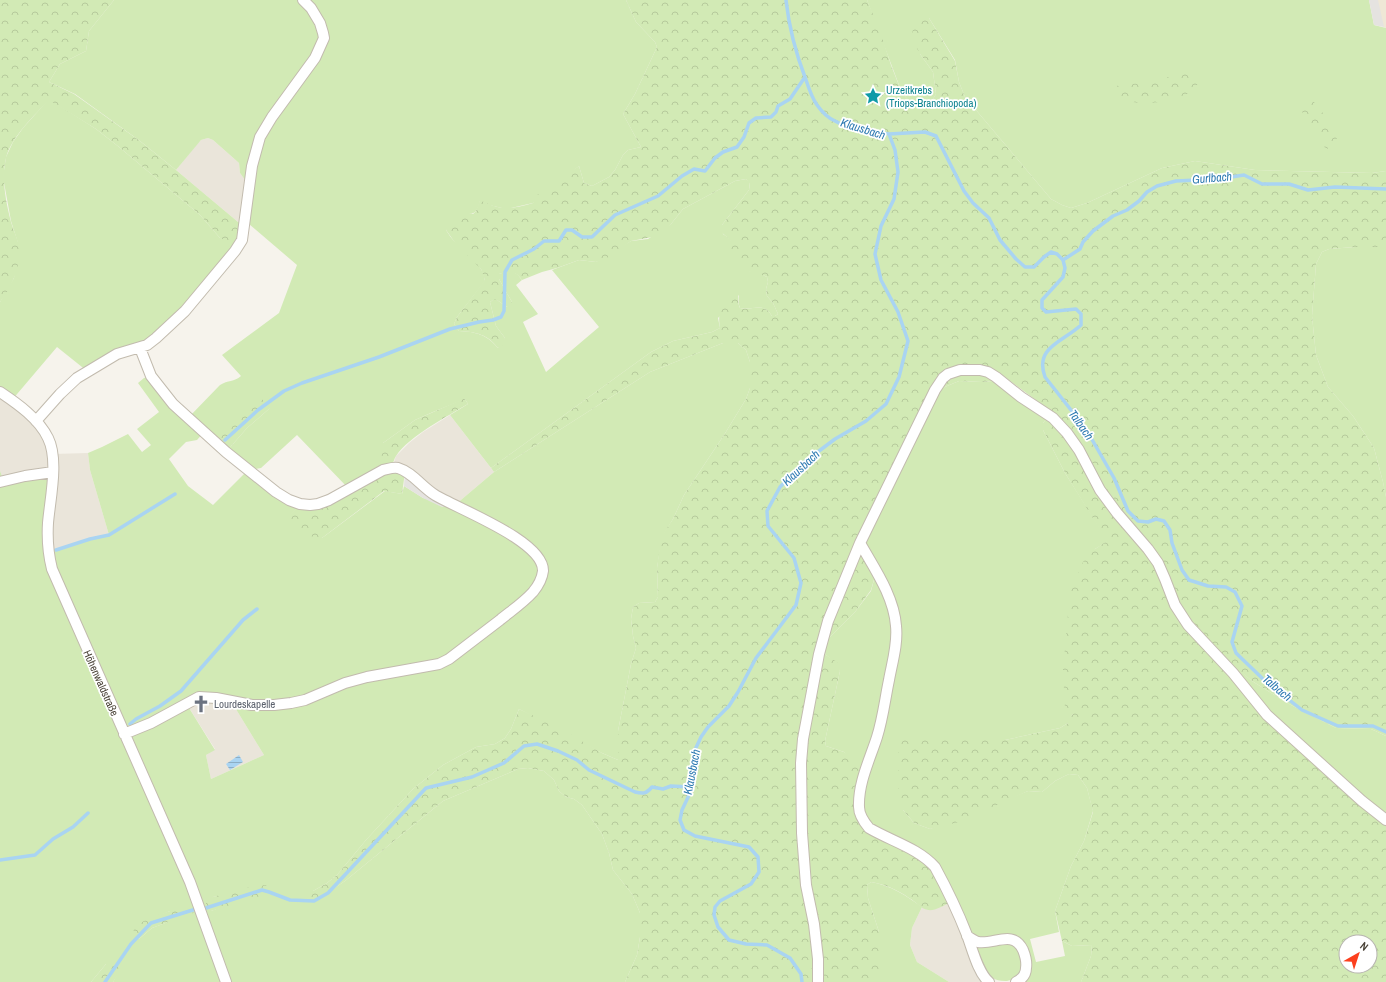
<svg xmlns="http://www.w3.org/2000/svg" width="1386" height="982" font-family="'Archivo Narrow',sans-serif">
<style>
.residential{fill:#eae5da}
.education{fill:#efe8d6}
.grass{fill:#d2eab5;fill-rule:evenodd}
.forest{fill:url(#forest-crowns);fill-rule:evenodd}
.parking{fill:#e5e3e0}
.water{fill:url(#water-rules)}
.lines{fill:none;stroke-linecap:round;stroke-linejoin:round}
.stream{stroke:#a9d4f2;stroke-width:3.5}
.street-casing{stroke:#c2bbae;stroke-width:12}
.street{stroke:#fff;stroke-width:10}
.labels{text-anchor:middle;stroke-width:3.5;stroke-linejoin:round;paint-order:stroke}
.culture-label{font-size:11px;fill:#0d838f;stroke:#fff;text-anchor:start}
.street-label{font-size:11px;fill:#4b4439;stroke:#fff}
.worship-label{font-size:11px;fill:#5b616d;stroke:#fff;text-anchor:start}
.water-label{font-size:12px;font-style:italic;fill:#2e7ab2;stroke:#fff}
</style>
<defs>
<pattern id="forest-crowns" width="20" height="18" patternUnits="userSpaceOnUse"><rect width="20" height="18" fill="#d2eab5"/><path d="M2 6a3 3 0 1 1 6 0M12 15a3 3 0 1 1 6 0" fill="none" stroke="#b6ca9c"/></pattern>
<pattern id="water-rules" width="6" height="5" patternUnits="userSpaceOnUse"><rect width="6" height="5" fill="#a9d4f2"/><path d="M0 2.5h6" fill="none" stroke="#8caec5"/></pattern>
</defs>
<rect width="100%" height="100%" fill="#f6f3ec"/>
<path class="residential" d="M208,138L213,140L239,163L240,173L250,185L245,223L238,222L176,170L197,144L201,140Z
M0,393L36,421L53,454L88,453L90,470L109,535L90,539L48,553L4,481L0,471Z
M450,415L494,472L455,505L392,468L396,456L409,443L423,432Z
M194,699L231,701L264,755L211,779L206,755L215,749L186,703Z
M949,903L982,982H949L917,962L910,945L912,928L922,907L928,910Z"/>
<path class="education" d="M1369,0H1386V28L1384,27Z"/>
<path class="grass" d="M114,0H626L636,22L655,42L657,47L635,94L623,114L641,147L628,150L623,155L615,170L609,177L592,186L584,183L579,166L533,203L511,208H502L489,205L480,201C478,207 477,214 469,214L446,230C449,235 452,239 456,243C466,254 484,265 485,281L457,317L454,324L459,331C476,332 486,334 498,348L505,338L496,326L490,302L493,300H497L507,307L512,302L499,279V274C510,270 515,270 522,280L516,285L538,314L523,322L546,372L599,327L552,270L579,260L596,262L631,241L648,239L671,224L683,209L735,181L746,179L750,182L749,190L722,225L723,234L730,239L749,271L761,274L767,277L768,282L766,289L767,296L773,303L778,314L775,316H772C763,301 754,311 740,308L739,305V295L718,318L720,328L712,332L673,341L651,352L491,468L450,415L468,404L465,399L433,412L415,420L383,443V470L349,489L297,435L261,468L249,470L300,504L290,516L322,538L385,491L402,494L404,486L423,498L455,505L494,472L650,372L723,343H738L746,350L750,362V388L746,399L724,435L684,495L673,519L662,537L657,568L658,597L655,602L639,603L633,607L631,619L633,636L636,648L631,664L618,731V760L602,753L519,709L511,729L505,738L495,744L476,747L443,765L413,789L366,840L337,875L327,883L313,891L315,901L345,881L443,801L518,769L528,768L544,771L554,780L559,791L566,797L574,799L582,805L602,834L609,853L613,870L632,894L640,913V937L637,955L625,982H113L118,973L106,964L91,982H0V471L4,481L53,472L48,552L90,539L109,535L90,470L88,453L102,447L128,434L142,452L151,445L137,429L159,412L138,383L144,378L151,376L188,418L220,385C228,380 234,382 241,376L222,355L279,313L297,265L249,224L245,223L249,185L240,173L239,163L213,140L208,138L201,140L176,170L140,141L75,94L49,82L60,64L86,51L89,31ZM270,408L247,428L226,452L248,470L213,505L188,486L169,459L186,442L197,440L204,432L212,439ZM199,697L231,701L264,755L211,779L206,755L215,750L186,703ZM225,895L232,903L211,911L213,897ZM170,911L168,922L152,928L139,939L136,938L140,924Z
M867,0H1369L1374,25L1386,28V171L1372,173L1255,170L1195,161L1162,168L1087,203L1071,208L1062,205L1051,199L965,97L959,82L955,60L929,18L920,54L933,72L936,94L930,104L920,107L911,103L902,93Z
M49,99L96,129L119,147L200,215L220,238L242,240L156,338L87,371L57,347L12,400L0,393V302L14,278L18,243L11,221L3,177L6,157L13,142L23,128Z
M1355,247H1386V497L1383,482L1374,448L1353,416L1328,387L1316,355L1312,316L1316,264L1322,252L1329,249Z
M959,381L982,382L993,381L1047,418L1043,423V430L1065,473L1108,541L1095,549L1073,714L1069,718L1068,723L1060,728L1005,740H917L903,810L914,823L930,829L1028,791L1042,792L1055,781L1069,774L1078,775L1087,788L1093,811L1084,841L1071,866L1055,911L1059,932L1030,939L1036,962L1065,956L1062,941L1072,946L1092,945L1091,956L1081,982H1020L1030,971V955L1025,944L988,938H977L970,933L957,902L881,830L867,821L864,812L863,801L868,777L884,732L901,636L863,542L940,389Z
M875,576L889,607L893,644L875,731L860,773L844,752L826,746L825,741L840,671L830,658L826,655L824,650L827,640L855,612L871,591Z
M1230,662L1252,681L1289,704L1336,728L1371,729L1386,736V815C1344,781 1301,745 1265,705C1253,691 1242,677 1230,662Z
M871,882C890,885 907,896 922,907L912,928L910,945L917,962L949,982H879V932L868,898L867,885Z
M1002,942L1017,946L1023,967C1020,975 1015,979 1007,981C984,982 981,962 974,945Z"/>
<path class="forest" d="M0,0H114L89,31L86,51L60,64L49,82L74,94L140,141L176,170L238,222L245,223L242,240L230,242L220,238L200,215L119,147L96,129L49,100C35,115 11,137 6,158C1,179 6,202 11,222C13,229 16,235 18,242C23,263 12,287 0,302Z
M626,0H867L880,31L891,65L902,93L911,103L920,107L930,104L936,94L933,72L920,54L912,39L913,25L916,17L921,14L929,18L955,61L959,82L965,97L1051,199L1062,205L1071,208L1087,203L1162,168L1195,161L1255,170L1372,173L1386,171V247H1355L1329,249L1322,252L1316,264L1312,316L1316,355L1328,387L1353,416L1374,448L1383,482L1386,497V736L1371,729L1336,728L1289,704L1252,681L1230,663L1225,669L1386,824V982H1081L1091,956L1092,945L1072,946L1062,941L1055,911L1071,866L1084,841L1093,812L1087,788L1078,775L1069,774L1055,781L1042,792L1028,791L959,822L930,829L914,823L903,810L898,788V753L901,742L904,740H1005L1060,728L1068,723V718L1073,714L1065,709L1063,670L1070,591L1083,562L1095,549L1107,541L1065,473L1043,430V423L1052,412L1002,375L993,381L982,382L959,381L940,389L859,534L875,576L871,590L855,612L827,640L824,650L826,655L837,662L840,671L825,741L826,746L844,752L853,759L860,773L858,818L929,864L949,903C943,906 935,911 928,910C921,909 915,901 909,898C898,890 884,884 871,882L867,885L868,898L879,932V982H625L637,955L640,937V913L632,894L613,870L609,853L602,834L582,805L574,799L566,797L559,791L554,780L544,771L528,768L518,769L443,801L345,881L322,897L314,901H311V895L313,891L327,883L337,875L366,840L413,789L443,765L476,747L495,744L505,738L511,729L519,709L560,728L602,753L618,760V731L631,664L636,648L633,636L631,619L633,607L639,603L655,602L658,597L657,568L661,537L673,519L684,495L724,435L746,399L750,388V362L746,350L738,343H723L650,372L494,472L491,468L651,352L673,341L712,332L720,328C717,310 722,306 733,293L737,292C740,297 737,303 740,308C754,311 763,301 772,316H775L778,314L773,303L767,296L766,289L768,282L767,277C761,274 754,274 748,271C740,266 735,258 730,250C734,237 726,239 721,231L722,225L749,190L750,183L746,179L735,181L683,209L671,224L658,236L631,241L609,257L596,262L579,260L557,268L542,272L522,280C516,271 510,271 499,274V279L512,302L511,306L507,307L497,300H493L490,302L496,326L505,338L504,344L498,348C487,334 476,332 459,331L454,324L457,317L485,280L481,269L456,244L446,230C452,213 457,214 473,214L476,211L480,200C500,211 512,209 533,203L538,194L579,166L584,183L592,186L609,177L615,170L623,155L628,150L641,147L623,114L635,94L657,47L655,42L636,22ZM1346,942H1370V966H1346Z
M1190,71L1195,75L1198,82L1196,89C1177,102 1129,112 1113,91V88L1116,86L1153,81Z
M1305,102H1314L1338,132L1336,142L1327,149L1323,146L1322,141L1313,132L1299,106Z
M261,398L270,408L247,428L226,452L212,439Z
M463,399H465L468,404C448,416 409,436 396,456C394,459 393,463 392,467L405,472L402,494L384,491L322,538C306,537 296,531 289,516L300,504L310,505L383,471L381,450L383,443L415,420Z
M266,885L269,893L264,895L211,911L206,908V902L213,897L254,886Z
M192,906L195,910L193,913L152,928L139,939L136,938C134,935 133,933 134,929C139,919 181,907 192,906Z
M112,962L118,964L119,973L113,982H91L106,964Z"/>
<path class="parking" d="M1369,0H1378L1384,27L1374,25Z
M405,472L455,505L442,507L423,498L404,486Z"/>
<path class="water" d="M239,755L243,762L230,770L226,764Z"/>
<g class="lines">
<path class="stream" d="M786,0C789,28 796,54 806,80C809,89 812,98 817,105C822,112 828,118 835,121C851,130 871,131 889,134L895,150L898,172L894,199L881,226L875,254L881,280L898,312L908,341L899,377L886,404L866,421L835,439L803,463L780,487L767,511L768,526L794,558L801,583L796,605L756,658L738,692L729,706L708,727L701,737L694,752L690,777V793L682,810L680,820L684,830L695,836L749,847L758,857L759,872L751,884L720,901L715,907L714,915L718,927L729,940L746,944L767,945L790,958L801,974L802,982
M889,134L925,132L936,136L964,191L973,203L989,218L1000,240L1016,259L1025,267H1034L1044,257L1051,252L1057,254L1063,260L1065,268L1063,277L1042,300V308L1046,312L1076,309L1081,314V325C1063,342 1034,347 1045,377L1086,429L1114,478L1128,511L1138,521L1148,522L1156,519L1164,521L1170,530L1172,543L1182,570L1189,580L1208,586L1226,587L1235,592L1242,606L1232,642L1236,653L1264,680L1302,710L1338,726H1373L1386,732
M1063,260L1080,249L1083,242L1093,231L1113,216L1127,210L1139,201L1147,192L1157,186L1176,181L1218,179L1244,175L1262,184H1289L1308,190L1335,187L1386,189
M225,440L258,410L284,391L302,383L379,357L450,329L479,322L493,320L501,317L504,311L505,272L512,260L534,249L544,241H559L566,230H572L582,237H592L615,215L658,196L682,176L694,169L705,171L715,158L723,152L737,147L744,137L749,123L756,118L771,117L776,112L778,106L790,99L805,77
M56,550L90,539L109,535L175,494
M130,724L136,719L160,706L181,691L243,620L257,609
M0,860L35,855L53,839L73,827L88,813
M206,908L262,890L269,892L290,900L314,901L328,893L426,788L472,777L504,763L524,746L537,744L558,751L577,760L589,770L635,792C643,794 646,794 652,787L663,789L671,786L690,787
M105,982L131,944L151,923L196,909"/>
<g class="street-casing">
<path id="street" d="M0,392C18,404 39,419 48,438C59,460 50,499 48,523C47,539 48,553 52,569L190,882L226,982
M36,421L60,394L77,378L117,354L147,345L156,338L185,311L235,251L242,240L252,166L260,137L272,117L315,58L324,38L323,33L320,23L311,8L303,0
M0,482L25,476L53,472
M860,543C874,568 894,596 896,626C898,644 892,663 889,680C885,699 883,718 877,737C870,759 858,783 859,807C859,815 864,822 869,828C891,841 918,848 935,867C947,889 958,912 967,935C972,948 978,973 989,982
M124,734L151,723L199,697L216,698L252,705H274L291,703L305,700L345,683L367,677L439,664L449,659C466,646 483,633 500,620C511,611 523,603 533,592C538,586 542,579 543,571C544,541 458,509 435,495C422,487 412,472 398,468C393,467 388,469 383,470L329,500L318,504L310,505L300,504L289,500L276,492L226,452L173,404L151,376L140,348
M967,936C971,938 974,941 978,942C994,945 1013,929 1023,950C1025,955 1027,962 1026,968C1026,974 1022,979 1016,982
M818,982V959L814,924L806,885L802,833L801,763L803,739L819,654L828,621L860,543L935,390L943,378L948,374L960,370H980L988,372L996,377L1021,397L1053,418L1067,433L1079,450L1100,490L1117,513L1148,549L1158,563L1165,579L1175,605L1188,625L1233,673L1267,715L1362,801L1386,820"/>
</g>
<use href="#street" class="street"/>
</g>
<defs>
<g id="sight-bare" transform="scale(1.38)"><path d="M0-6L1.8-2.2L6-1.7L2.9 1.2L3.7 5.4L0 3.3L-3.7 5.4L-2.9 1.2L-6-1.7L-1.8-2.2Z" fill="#0f9aa8" stroke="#fff" stroke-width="2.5" paint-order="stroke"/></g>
<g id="church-bare" transform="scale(1.38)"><path d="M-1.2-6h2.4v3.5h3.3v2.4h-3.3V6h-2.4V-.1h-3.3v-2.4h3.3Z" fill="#6b7280" stroke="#fff" stroke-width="2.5" paint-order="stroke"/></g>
</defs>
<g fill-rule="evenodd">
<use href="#sight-bare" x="873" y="96"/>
<use href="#church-bare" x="201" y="704"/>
</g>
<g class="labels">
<g class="culture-label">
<text x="886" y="94">Urzeitkrebs<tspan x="886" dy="13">(Triops-Branchiopoda)</tspan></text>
</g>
<g class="street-label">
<text transform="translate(101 683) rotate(66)" y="4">Höhenwaldstraße</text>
</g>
<g class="worship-label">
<text x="214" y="708">Lourdeskapelle</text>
</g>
<g class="water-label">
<text transform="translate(863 129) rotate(17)" y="4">Klausbach</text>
<text transform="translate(1212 178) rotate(-5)" y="4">Gurlbach</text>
<text transform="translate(1081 425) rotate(55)" y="4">Talbach</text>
<text transform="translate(801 468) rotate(-43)" y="4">Klausbach</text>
<text transform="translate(1277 688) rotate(40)" y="4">Talbach</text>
<text transform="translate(692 772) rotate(-79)" y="4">Klausbach</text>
</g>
</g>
<g transform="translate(1358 954) rotate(39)"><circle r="19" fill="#ffffff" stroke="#b7b4b0"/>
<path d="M0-3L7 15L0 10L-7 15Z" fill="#fc3f1d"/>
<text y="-6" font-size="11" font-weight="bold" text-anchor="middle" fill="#4b4439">N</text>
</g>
</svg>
